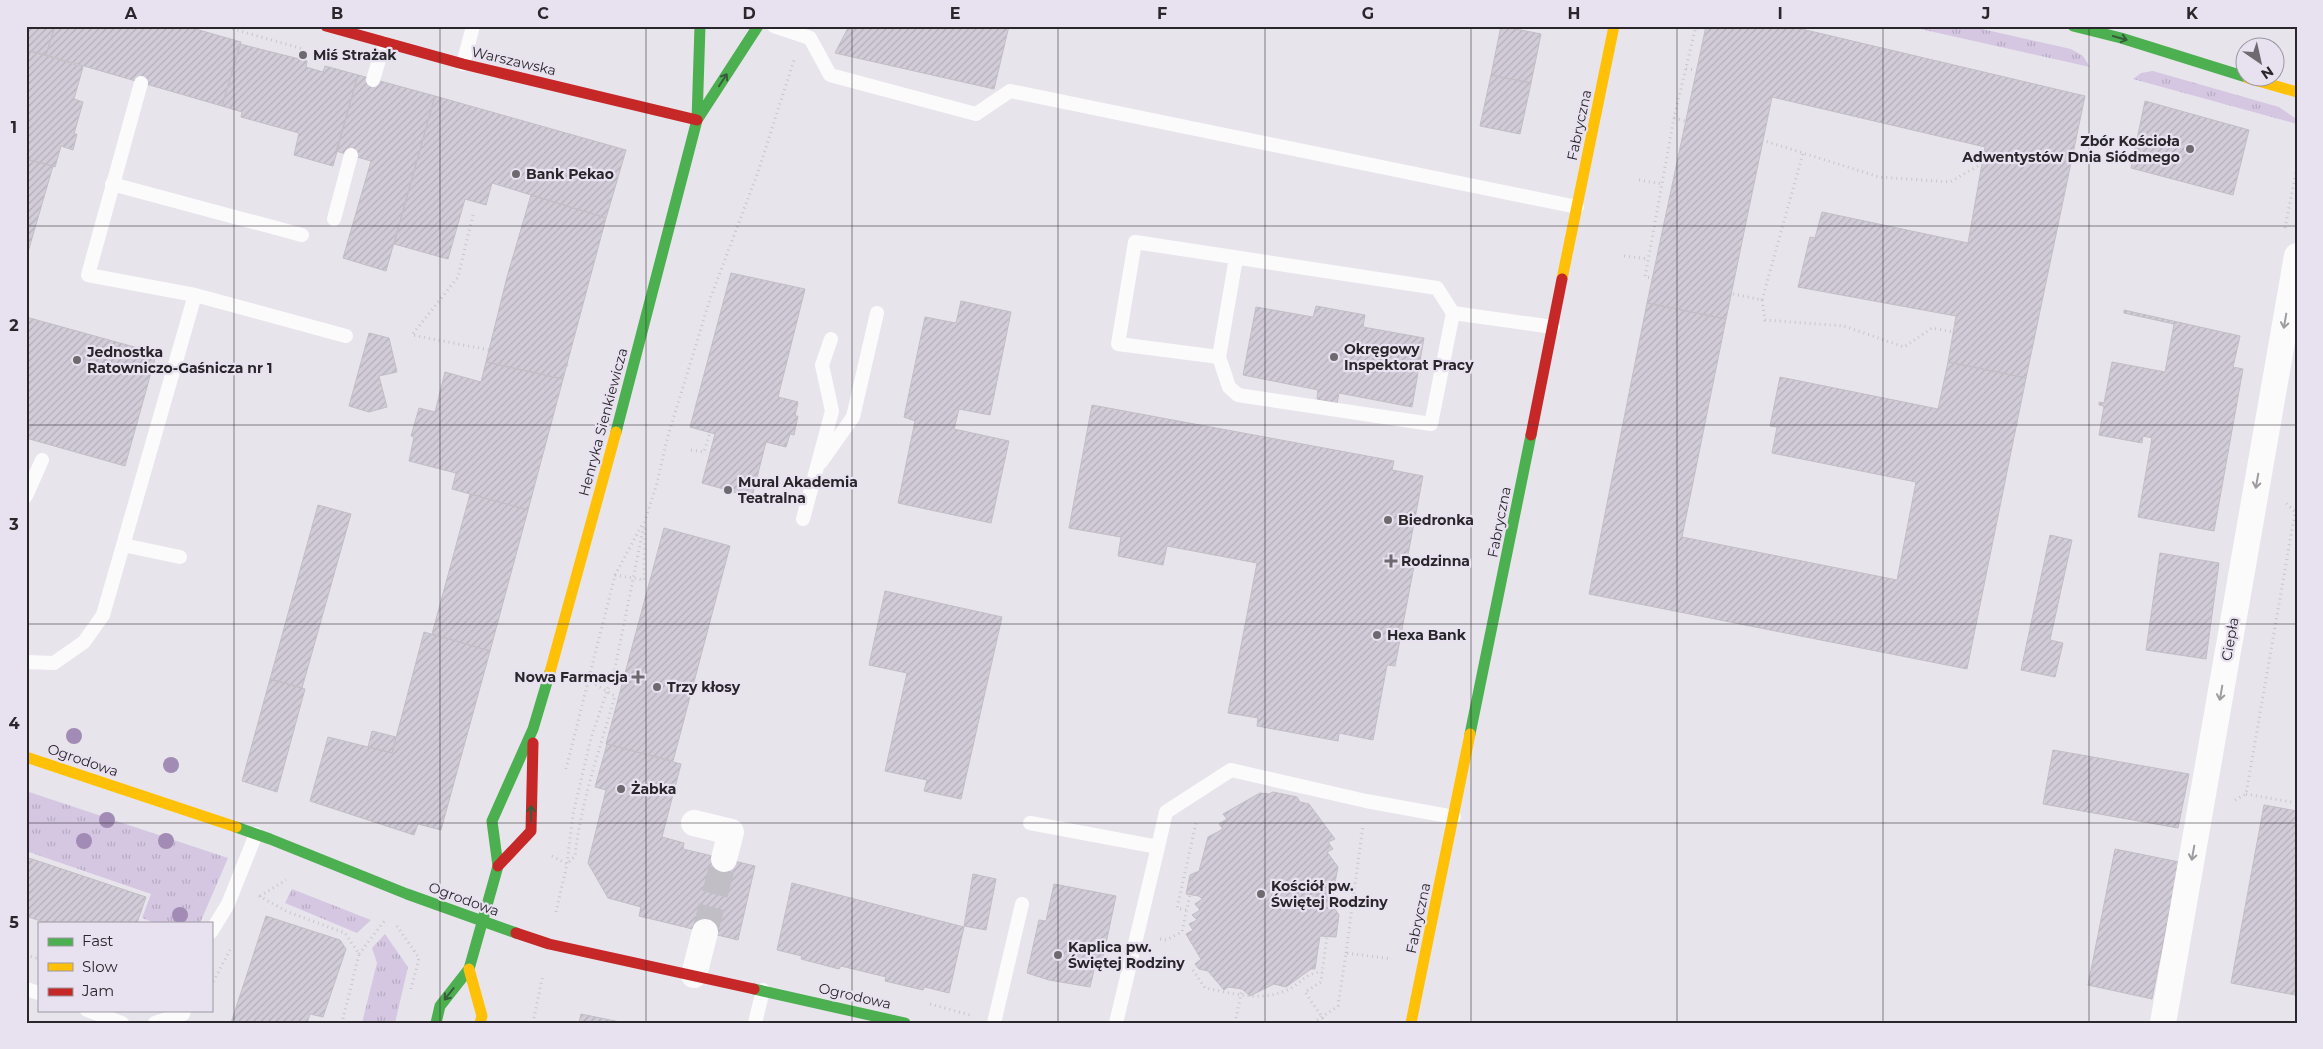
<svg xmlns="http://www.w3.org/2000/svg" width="2323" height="1049" font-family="Montserrat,sans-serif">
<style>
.grass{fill:url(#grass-tufts)}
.building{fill:url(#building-hatch);stroke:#c2bec4}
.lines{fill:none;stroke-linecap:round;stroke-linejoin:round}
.street-tunnel{stroke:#c2bec6;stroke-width:26;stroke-dasharray:26 13;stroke-linecap:butt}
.path{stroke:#c7c6c9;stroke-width:3;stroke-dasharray:1 4;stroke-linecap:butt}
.lane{stroke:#fcfbfc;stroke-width:14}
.street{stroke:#fcfbfc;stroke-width:26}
.fast{stroke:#4caf50;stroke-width:11}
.slow{stroke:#ffc107;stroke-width:11}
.jam{stroke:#c62828;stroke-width:11}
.tree{fill:#a28bb4}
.oneway{stroke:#385d3a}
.oneway2{stroke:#9e9c9e}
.grid{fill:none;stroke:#2a272c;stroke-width:1;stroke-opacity:0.55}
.poi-dot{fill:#6c696f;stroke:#e8e1ef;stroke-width:2}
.labels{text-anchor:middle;stroke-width:4.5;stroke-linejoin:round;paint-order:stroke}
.poi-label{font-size:14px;font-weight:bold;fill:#2a272c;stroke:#e8e1ef;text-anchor:start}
.street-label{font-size:14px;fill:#2a272c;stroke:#e8e1ef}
.neatline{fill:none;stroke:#2a272c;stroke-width:2}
.grid-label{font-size:16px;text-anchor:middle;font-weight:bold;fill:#2a272c}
</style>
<defs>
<pattern id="grass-tufts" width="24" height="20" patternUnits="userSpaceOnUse" patternTransform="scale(1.25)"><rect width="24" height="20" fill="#d5c7e2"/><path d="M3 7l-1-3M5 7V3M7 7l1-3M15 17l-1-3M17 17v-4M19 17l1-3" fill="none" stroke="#b7abc2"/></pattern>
<pattern id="building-hatch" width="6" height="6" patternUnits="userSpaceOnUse" patternTransform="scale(1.25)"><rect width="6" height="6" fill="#d2ccd9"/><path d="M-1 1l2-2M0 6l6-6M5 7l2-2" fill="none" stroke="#b4afba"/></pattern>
</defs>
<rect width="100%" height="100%" fill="#e8e4ec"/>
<path class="grass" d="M1907,26H1969L2071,49L2083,56L2090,67Z
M2153,71L2279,107L2295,118L2297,124L2133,79L2141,73Z
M26,791L228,858L200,923H155L142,918L151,894L26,851Z
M292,889L371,920L357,933L285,903Z
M385,934L408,967L395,1023H362L377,963L372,948Z"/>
<path class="building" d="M26,26H55L46,55L30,51L26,65Z
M55,26H185L241,42L222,106L46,55Z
M849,26H1009L994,89L835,53Z
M1501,26L1541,34L1531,83L1491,75Z
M1706,26H1789L2085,96L2026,378L1948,362L1956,316L1798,287L1810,237L1815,238L1822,212L1968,243L1985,147L1772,97L1726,319L1647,303Z
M240,44L307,61L306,67L323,72L325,66L358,75L333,166L294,155L299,133L241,117L242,112L222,106Z
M30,51L83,67L74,99L83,102L74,134H77L73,150L61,146L55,167L26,159V65Z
M358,75L435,96L386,271L343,258L371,161L336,151Z
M1491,75L1531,83L1520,134L1480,126Z
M435,96L626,150L606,218L492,183L486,205L465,199L448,259L394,244Z
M2145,101L2249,130L2233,195L2131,168Z
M26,159L53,166L26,259Z
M531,195L606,218L563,379L486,362L507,277Z
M731,273L805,289L778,397L798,402L795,416H798L794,435L790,434L786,447L766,442L752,497L702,483L715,434L690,427Z
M961,301L1011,312L990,415L959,409L954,429L1009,441L991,523L898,503L915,421L904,417L925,317L956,323Z
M1647,303L1726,319L1682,537L1897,580L1916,482L1772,453L1777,427L1770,426L1780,377L1938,409L1948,362L2026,378L1967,669L1589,594Z
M1316,306L1365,315L1363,327L1424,338L1412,407L1339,393L1337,403L1317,399L1318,390L1243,375L1256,307L1313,317Z
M2124,310L2240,336L2233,367L2243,369L2214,531L2138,517L2152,438L2143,436L2142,443L2099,435L2104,406L2099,405V402L2104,403L2112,362L2165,372L2174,324L2124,313Z
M26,317L138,348L139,346L157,351L125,466L26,438Z
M369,333L389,338L397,372L379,376L387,407L369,412L349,406Z
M486,362L563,379L528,510L452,489L456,473L409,461L414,437L411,436L419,408L435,412L445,372L481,382Z
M1092,405L1394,461L1392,470L1423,476L1407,560L1415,561L1395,666L1387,665L1373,740L1339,733L1338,741L1257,726L1258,718L1228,713L1257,563L1167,546L1163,565L1118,556L1121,537L1069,528Z
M470,494L528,510L490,651L432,634Z
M318,505L351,514L302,688L270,679Z
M664,528L730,546L673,761L606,744Z
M2050,535L2072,540L2050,640L2063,643L2055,677L2021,670Z
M2160,553L2219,563L2206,659L2146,650Z
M885,591L1002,617L961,799L924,791L927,780L885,771L907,673L869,665Z
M424,632L490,651L441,830L418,824L414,835L310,801L328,737L392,753Z
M270,679L305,689L277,792L242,781Z
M372,731L396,737L392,753L368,747Z
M607,744L681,764L662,837L684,843L683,849L755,866L738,940L639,916L641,907L608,898L588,863L606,790L595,787Z
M2053,750L2189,774L2178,828L2043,804Z
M1273,792L1297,797L1300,802L1309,804L1335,839L1328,842L1333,849L1327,852L1338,867L1331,903L1339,915L1336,937L1320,936L1315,969H1311L1286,987L1274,984L1250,996L1242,989L1228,987L1224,990L1208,971L1199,969L1195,964L1201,959L1186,934L1193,930L1189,924L1197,920L1192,915L1200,910L1195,904L1202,899L1199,896L1186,894L1190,875L1199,871L1208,837L1223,829L1219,824L1227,819L1223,814L1260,793L1269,794Z
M2264,805L2297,811L2295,995L2231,983Z
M2115,849L2179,862L2152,999L2088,985Z
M26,857L146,897L137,923H46L26,916Z
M973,874L996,879L986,930L964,926Z
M792,883L964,927L949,993L925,987L923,990L885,981L886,977L841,966L839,969L801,959L802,956L777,950Z
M1054,884L1116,896L1101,967L1095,966L1090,987L1049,980L1027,973L1039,920L1046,921Z
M266,916L340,940L346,949L323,1017L310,1014L307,1023H231Z
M581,1014L625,1023H579Z"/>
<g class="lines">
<path class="street-tunnel" d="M705,932L724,859"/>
<path class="path" d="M223,26L303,49
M628,26L635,28
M1686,69L1696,70
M1674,118L1685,121
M1762,140L1879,177L1950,182L1978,166L1981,153L1984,154
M1639,180L1662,184
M473,215L458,277L412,335L489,350
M2285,228L2297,167
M1624,256L1648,259
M1654,278L1645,277L1674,118L1696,26
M1733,294L1762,300L1803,153
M1762,300L1765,320L1844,326L1904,347L1932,328L1954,332
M567,365L570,366
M691,450L704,452L710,432
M615,575L644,580L645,528
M566,769L615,575L643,523
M2246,794L2297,803
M2235,800L2246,794L2295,512L2286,503
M552,856L567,864L575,856C581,801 600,749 615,696L588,680
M259,896L288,912L345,933L359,954L342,1023
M260,896L286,880
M1186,910L1177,908L1196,823
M556,912L567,864L573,814L591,738L615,668L645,520L656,487L667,439L710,299L758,172L794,60
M397,926L419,958L411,989
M1160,939L1166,940L1182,932L1190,894
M1346,953L1363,825
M359,954L385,920
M26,955L39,959
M1193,970L1205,988C1232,993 1259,1002 1285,991C1301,985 1303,973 1322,972
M211,986L230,950
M930,1004L970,1015
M533,1023L543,974
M1235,1023L1242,989
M1313,1023L1338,1006L1346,953L1392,959
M1326,1023L1305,992L1321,982L1327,936"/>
<path class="lane" d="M774,26L810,38L830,75L976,114L1010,91L1577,207
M463,64L473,26
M373,80L384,43
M141,83L88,275L195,295L346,336
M112,184L302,235
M334,219L351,155
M1236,258L1219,357L1118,344L1135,242L1437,288L1453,313L1553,327
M1219,357L1229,387L1238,395L1431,424L1453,313
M821,462L853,417L877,313
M26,496L42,460
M803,519L832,411L822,365L831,339
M123,545L180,557
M26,662L54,663L84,642L103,615L195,295
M1030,823L1158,847L1166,812L1231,770L1366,801L1454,817
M211,932L228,904L256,834
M26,989L39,993
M87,1010L122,1023
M155,1023L183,1014L184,1010
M755,1023L763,990
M994,1023L1022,904
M1116,1023L1158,847"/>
<path class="street" d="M694,823L731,832L724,859
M694,975L705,932
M2163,1023L2297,256"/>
<path class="fast" d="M2073,26L2121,38L2246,77
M697,120L758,26
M616,432L697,120L700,26
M1470,734L1531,435
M236,827L270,839L407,894L516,933
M754,989L905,1023
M436,1023L440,1006L469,969L498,866L492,821L533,729L550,672"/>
<path class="slow" d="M2248,78L2297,92
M1562,279L1614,26
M550,672L616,432
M26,757L236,827
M469,969L482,1016L480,1023
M1411,1023L1470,734"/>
<path class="jam" d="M326,26L463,64L697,120
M1531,435L1562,279
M498,866L531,831L533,743
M516,933L549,944L754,989"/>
</g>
<g class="tree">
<circle cx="74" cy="736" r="8"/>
<circle cx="171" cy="765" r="8"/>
<circle cx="107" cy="820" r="8"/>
<circle cx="84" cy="841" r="8"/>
<circle cx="166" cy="841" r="8"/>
<circle cx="180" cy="915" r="8"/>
</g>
<defs><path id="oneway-shaft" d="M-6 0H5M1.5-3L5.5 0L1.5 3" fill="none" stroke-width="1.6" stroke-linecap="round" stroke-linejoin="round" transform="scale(1.25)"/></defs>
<g class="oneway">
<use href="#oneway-shaft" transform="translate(2120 38) rotate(16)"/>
<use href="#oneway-shaft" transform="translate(723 80) rotate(-57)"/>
<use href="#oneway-shaft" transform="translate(531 813) rotate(-89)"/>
<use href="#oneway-shaft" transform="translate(449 994) rotate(128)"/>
</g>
<g class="oneway2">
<use href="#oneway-shaft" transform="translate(2285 321) rotate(100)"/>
<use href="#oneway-shaft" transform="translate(2257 481) rotate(100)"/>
<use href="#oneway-shaft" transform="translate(2221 693) rotate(100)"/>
<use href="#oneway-shaft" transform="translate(2193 853) rotate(100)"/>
</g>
<path class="grid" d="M234,26V1023M440,26V1023M646,26V1023M852,26V1023M1058,26V1023M1265,26V1023M1471,26V1023M1677,26V1023M1883,26V1023M2089,26V1023M26,226H2297M26,425H2297M26,624H2297M26,823H2297"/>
<g class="poi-dot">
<circle cx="303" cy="55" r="5"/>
<circle cx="2190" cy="149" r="5"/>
<circle cx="516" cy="174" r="5"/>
<circle cx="1334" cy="357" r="5"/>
<circle cx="77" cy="360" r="5"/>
<circle cx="728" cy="490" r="5"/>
<circle cx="1388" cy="520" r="5"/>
<path d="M1388.5 553.5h5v5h5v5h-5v5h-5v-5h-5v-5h5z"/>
<circle cx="1377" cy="635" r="5"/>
<path d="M635.5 669.5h5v5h5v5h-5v5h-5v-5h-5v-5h5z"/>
<circle cx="657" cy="687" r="5"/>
<circle cx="621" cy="789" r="5"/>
<circle cx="1261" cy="894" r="5"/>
<circle cx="1058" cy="955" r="5"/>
</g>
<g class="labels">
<g class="poi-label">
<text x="313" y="60">Miś Strażak</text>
<text x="2180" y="146" text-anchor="end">Zbór Kościoła<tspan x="2180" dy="16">Adwentystów Dnia Siódmego</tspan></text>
<text x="526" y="179">Bank Pekao</text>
<text x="1344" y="354">Okręgowy<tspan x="1344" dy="16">Inspektorat Pracy</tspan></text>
<text x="87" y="357">Jednostka<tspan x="87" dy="16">Ratowniczo-Gaśnicza nr 1</tspan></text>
<text x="738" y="487">Mural Akademia<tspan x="738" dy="16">Teatralna</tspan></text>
<text x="1398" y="525">Biedronka</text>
<text x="1401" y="566">Rodzinna</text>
<text x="1387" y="640">Hexa Bank</text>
<text x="628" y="682" text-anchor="end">Nowa Farmacja</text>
<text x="667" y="692">Trzy kłosy</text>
<text x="631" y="794">Żabka</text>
<text x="1271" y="891">Kościół pw.<tspan x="1271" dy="16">Świętej Rodziny</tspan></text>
<text x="1068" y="952">Kaplica pw.<tspan x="1068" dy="16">Świętej Rodziny</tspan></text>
</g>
<g class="street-label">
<text transform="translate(514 61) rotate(13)" y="5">Warszawska</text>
<text transform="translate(1579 125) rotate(-78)" y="5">Fabryczna</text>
<text transform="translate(603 422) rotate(-75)" y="5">Henryka Sienkiewicza</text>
<text transform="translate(1499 522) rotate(-79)" y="5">Fabryczna</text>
<text transform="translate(2230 639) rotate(-80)" y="5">Ciepła</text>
<text transform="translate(83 760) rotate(19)" y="5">Ogrodowa</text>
<text transform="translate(464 899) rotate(20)" y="5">Ogrodowa</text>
<text transform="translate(1418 918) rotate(-78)" y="5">Fabryczna</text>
<text transform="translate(855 996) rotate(13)" y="5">Ogrodowa</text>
</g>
</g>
<rect width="2323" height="1049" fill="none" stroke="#e8e1ef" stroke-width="55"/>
<rect x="38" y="922" width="175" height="90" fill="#e8e1ef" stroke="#9c97a1"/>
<rect x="48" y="938" width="25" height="8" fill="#4caf50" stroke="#9c97a1"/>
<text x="82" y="946" font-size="15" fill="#2a272c">Fast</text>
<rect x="48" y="963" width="25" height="8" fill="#ffc107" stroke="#9c97a1"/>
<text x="82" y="972" font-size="15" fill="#2a272c">Slow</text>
<rect x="48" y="988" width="25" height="8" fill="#c62828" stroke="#9c97a1"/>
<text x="82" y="996" font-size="15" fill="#2a272c">Jam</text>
<g transform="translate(2260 62) rotate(146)"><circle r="24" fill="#e8e1ef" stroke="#9c97a1"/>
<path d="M0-4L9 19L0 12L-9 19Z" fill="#6c696f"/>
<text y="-8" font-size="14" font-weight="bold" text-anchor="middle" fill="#2a272c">N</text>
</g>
<rect x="28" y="28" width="2268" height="994" class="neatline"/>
<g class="grid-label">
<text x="131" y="19">A</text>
<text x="337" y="19">B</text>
<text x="543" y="19">C</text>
<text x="749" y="19">D</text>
<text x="955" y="19">E</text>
<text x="1162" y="19">F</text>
<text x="1368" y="19">G</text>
<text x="1574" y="19">H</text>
<text x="1780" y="19">I</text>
<text x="1986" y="19">J</text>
<text x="2192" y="19">K</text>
<text x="14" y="133">1</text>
<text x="14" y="331">2</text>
<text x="14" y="530">3</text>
<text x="14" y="729">4</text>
<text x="14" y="928">5</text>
</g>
</svg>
